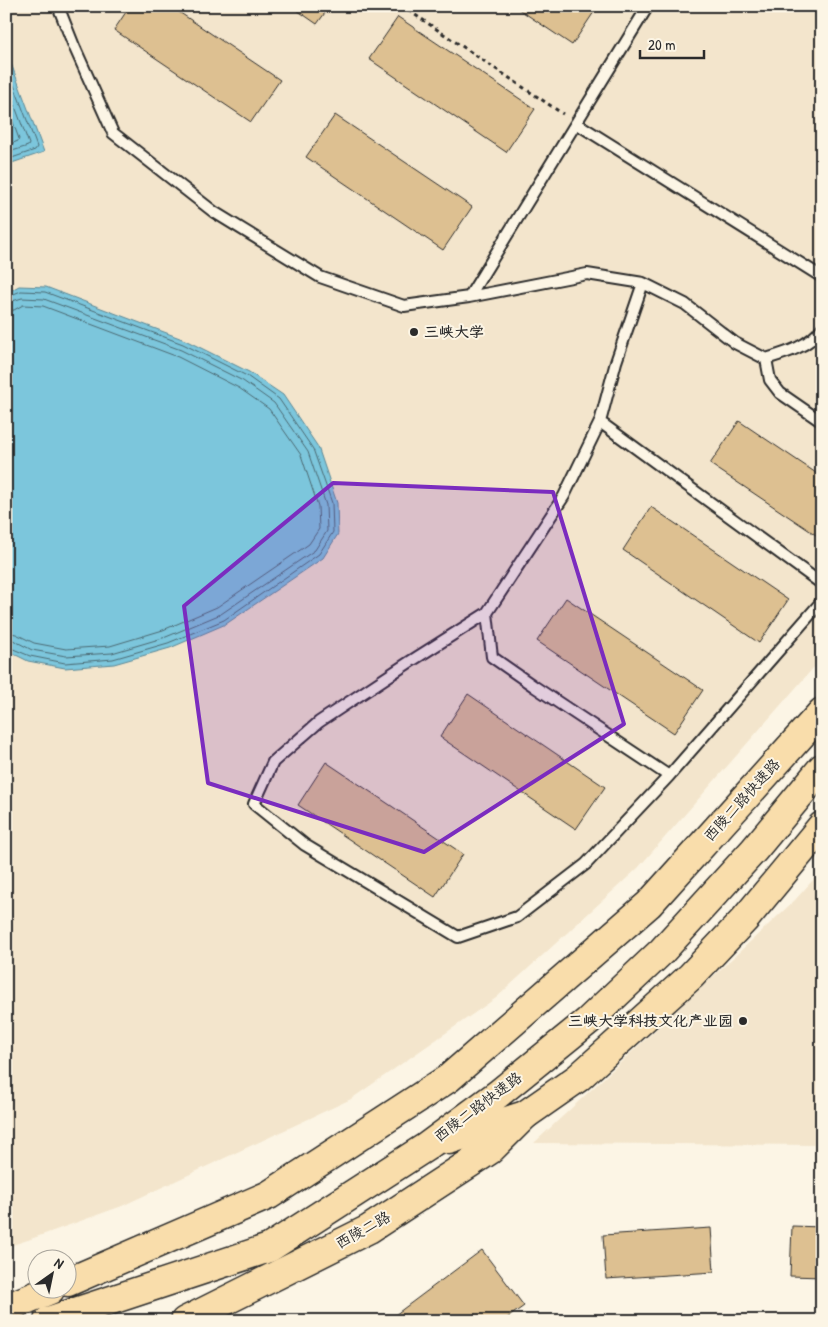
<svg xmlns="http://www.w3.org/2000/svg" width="828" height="1327" font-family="'Patrick Hand','LXGW WenKai TC',sans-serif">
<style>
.built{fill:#f3e5cc}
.water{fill:#7cc6dc;stroke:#5c8895}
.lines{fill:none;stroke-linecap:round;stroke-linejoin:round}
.shore{stroke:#4b6972;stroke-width:1}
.building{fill:#ddc091;stroke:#2b2b2b}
.lane-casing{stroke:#2b2b2b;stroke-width:14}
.primary-casing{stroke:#2b2b2b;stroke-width:31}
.highway-casing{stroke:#2b2b2b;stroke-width:31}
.path{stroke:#2b2b2b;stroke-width:3;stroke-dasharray:4 4;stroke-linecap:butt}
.lane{stroke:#fcf5e5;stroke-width:10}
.primary{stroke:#f9ddab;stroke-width:28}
.highway{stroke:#f9ddab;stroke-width:28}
.marked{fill:#7b2cbf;fill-opacity:0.2;stroke:#7b2cbf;stroke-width:4;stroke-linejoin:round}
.poi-dot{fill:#2b2b2b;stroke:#fcf5e5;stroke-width:2}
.labels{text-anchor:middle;stroke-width:4;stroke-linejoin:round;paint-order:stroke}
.poi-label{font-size:15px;font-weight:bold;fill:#2b2b2b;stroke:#fcf5e5;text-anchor:start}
.street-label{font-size:15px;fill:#2b2b2b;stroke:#fcf5e5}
</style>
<rect width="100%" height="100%" fill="#fcf5e5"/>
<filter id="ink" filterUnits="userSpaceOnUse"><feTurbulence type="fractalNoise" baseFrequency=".02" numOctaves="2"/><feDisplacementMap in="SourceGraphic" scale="10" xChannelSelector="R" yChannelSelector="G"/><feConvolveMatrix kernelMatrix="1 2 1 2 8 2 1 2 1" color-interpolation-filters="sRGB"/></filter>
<g filter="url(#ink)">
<path class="built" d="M6,6H822V658L638,868L496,998L351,1099L122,1206L28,1240L6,1247Z
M822,870V1145L534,1143L795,900Z"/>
<path class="water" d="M6,50L44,152L6,165Z
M19,286L46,287L185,340L249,372L283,395L318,447L337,503L338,534L323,558L226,624L170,648L114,664L65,668L28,661L6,650V293Z"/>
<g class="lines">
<path class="shore" d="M6,64L37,147L35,150L6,160
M6,82L29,144L28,146L6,153
M6,103L19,139L18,141L6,146
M6,297L21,291L45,292L183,344L247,376L279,399L313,449L332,503L333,532L319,554L224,620L168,643L113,659L65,663L30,656L6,646
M6,303L22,298L44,299L181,350L243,381L274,403L308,452L326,505L327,531L315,550L221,614L166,637L112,653L66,656L32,650L13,640L6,639
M6,311L14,310L23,305L43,306L178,357L239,388L269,409L301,455L318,506L319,529L309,544L217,607L163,630L110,646L66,649L34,643L16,634L6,632"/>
</g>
<path class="building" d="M130,6H170L280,80L251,122L114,30Z
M291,6H330L317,24Z
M514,6H598L572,45Z
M398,17L535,109L506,152L369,59Z
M335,115L472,207L443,250L306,157Z
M739,421L822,477V539L710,464Z
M651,507L788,600L759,643L623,550Z
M566,598L703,690L674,733L537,641Z
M468,694L605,787L576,829L440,737Z
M326,762L463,854L435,897L298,805Z
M792,1226L822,1227V1277L790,1276Z
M711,1228L714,1272L606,1279L603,1235Z
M482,1250L524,1306L503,1321H387Z"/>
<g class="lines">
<g class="lane-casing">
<path id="lane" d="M58,6L74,46L113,133L214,212L320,277L404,306L469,297L587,274L643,283L685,304L735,343L766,359C786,353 810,346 822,328
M576,123L822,277
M643,283L616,362L600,422L564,496L487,613L408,663L319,722L273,762L254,804L305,845L458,937L517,917L586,864L669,776L822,601
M469,297L648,6
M766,359L770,380L780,393L822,422
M600,422L822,584
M487,613L492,657L535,687L669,776"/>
</g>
<g class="primary-casing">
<path id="primary" d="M185,1321L369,1229L490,1150L525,1115"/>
</g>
<g class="highway-casing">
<path id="highway" d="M449,1140L525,1115L578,1078L691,976L745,919L822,826
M68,1282L269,1195L449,1078L649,904L822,712
M6,1308L50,1290
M48,1321L269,1248L426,1147L498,1094L588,1021L662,951L754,850L822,768"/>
</g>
<path class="path" d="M402,6L563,114"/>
<use href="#lane" class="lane"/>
<use href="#primary" class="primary"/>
<use href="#highway" class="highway"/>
</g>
</g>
<path class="marked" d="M333,483L553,492L624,724L424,852L208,783L184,606Z"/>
<g class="poi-dot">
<circle cx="414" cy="332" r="5"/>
<circle cx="743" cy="1021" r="5"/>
</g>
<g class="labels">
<g class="poi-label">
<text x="424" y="337">三峡大学</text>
<text x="733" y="1026" text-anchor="end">三峡大学科技文化产业园</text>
</g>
<g class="street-label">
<text transform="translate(742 800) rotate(-48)" y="5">西陵二路快速路</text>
<text transform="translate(478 1107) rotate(-37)" y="5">西陵二路快速路</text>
<text transform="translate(363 1230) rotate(-29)" y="5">西陵二路</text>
</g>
</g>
<rect width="828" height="1327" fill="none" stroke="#fcf5e5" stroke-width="25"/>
<rect x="12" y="12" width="803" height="1302" fill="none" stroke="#2b2b2b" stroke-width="2" filter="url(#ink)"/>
<g transform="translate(52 1274) rotate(33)"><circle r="24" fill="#fcf5e5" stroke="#a8a49b"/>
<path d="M0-4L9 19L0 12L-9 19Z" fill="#2b2b2b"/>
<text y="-8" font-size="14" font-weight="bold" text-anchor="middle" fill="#2b2b2b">N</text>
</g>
<path d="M640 50v8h64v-8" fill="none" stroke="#2b2b2b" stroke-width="2.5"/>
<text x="648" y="50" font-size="15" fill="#2b2b2b" stroke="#fcf5e5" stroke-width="4" paint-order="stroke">20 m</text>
</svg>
